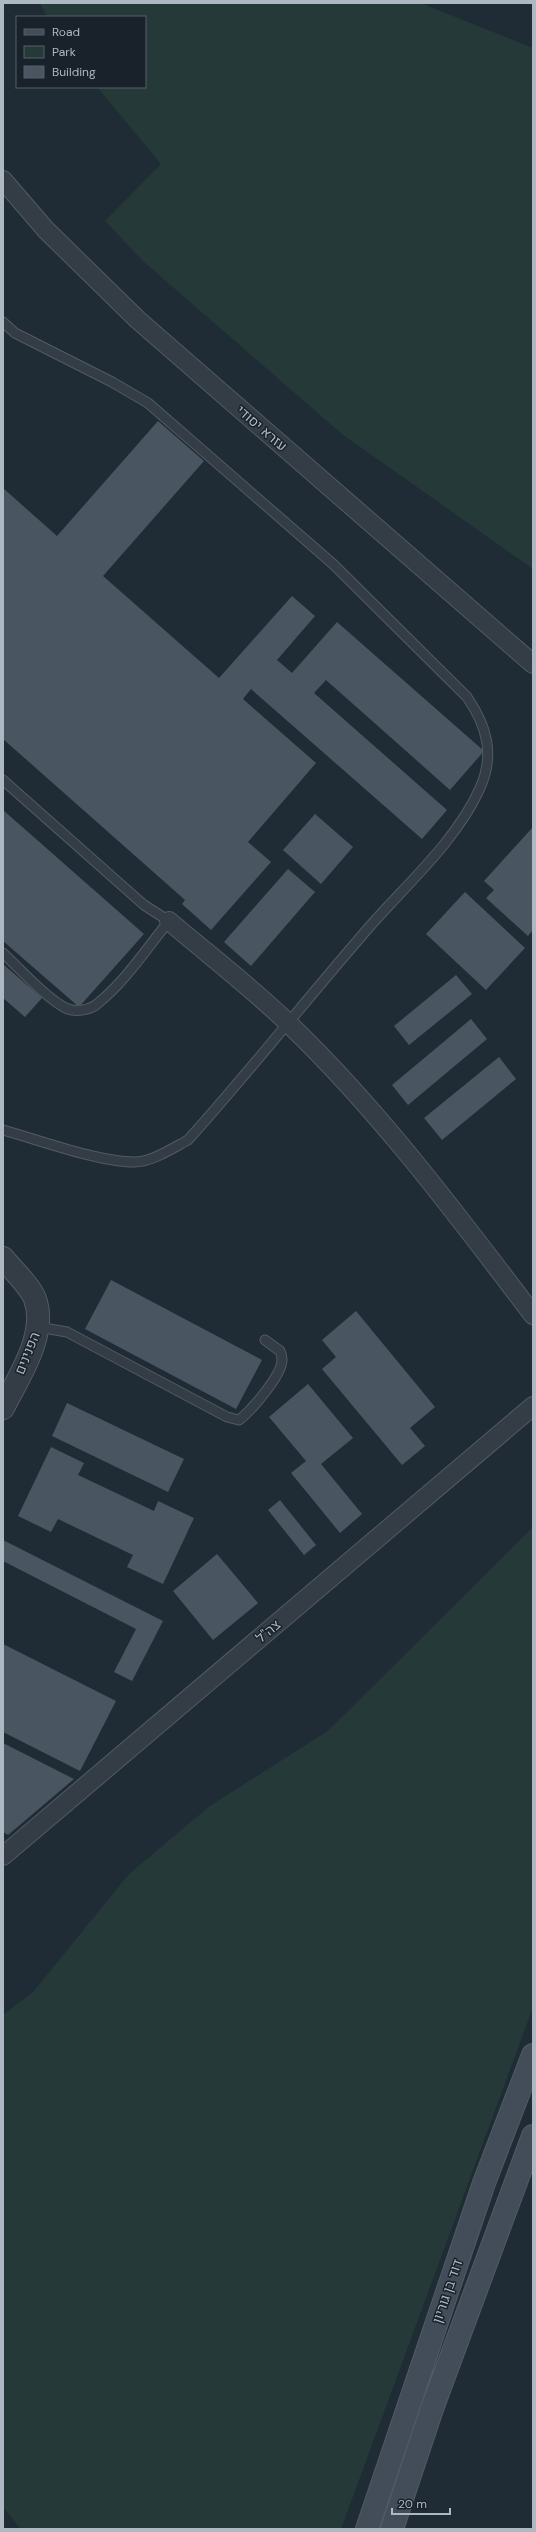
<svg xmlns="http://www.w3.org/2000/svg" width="536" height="2532" font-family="'DM Sans',Heebo,sans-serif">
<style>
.green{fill:#253a38}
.building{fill:#495661}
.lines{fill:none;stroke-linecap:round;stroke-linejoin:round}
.service-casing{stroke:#515b64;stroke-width:11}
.minor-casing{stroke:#515b64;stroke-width:20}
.tertiary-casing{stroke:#515b64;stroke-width:24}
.secondary-casing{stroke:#515b64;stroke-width:24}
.service{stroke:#343d46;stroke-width:9}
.minor{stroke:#343d46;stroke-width:18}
.tertiary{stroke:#343d46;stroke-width:22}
.secondary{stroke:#424d59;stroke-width:22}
.labels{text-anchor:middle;stroke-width:3;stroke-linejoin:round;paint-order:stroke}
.street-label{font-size:14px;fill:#aeb8c3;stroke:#19222a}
</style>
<rect width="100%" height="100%" fill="#202c35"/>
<path class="green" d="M40,3H420L533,48V569L342,434L144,262L105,221L161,164L97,87H145V17H47Z
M533,1527V2007L341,2529H21L3,2507V2015L34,1991L129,1874L210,1806L329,1730Z"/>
<path class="building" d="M158,421L204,461L103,576L219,678L292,596L315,616L277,660L292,673L337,622L484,751L450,790L326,680L314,693L447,810L422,839L251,689L243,699L316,763L248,842L271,862L211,930L182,904L185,900L3,739V488L57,536Z
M3,810L144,934L79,1007L3,941Z
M315,814L353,847L321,884L283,850Z
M533,827V930L528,936L486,898L494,890L484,881Z
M288,869L315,892L251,966L224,942Z
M465,892L525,948L486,990L426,934Z
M3,964L42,998L25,1017L3,998Z
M456,975L472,994L409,1045L394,1026Z
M471,1019L487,1039L408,1105L392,1085Z
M499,1057L516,1079L442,1140L424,1118Z
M111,1280L262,1360L236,1409L85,1329Z
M356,1311L435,1407L410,1428L425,1446L402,1465L322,1369L336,1357L322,1340Z
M308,1384L353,1438L321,1464L362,1514L340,1533L291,1473L306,1461L269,1417Z
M67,1403L184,1459L168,1492L52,1436Z
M51,1447L84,1463L78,1475L154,1511L158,1501L194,1518L163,1584L127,1567L133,1555L58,1519L51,1532L18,1516Z
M280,1500L316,1545L304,1555L268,1510Z
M3,1540L163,1621L132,1681L114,1672L136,1629L3,1561Z
M217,1554L258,1603L213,1640L173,1591Z
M3,1644L116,1701L80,1771L3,1732Z
M3,1743L74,1779L8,1835L3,1832Z"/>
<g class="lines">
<g class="service-casing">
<path id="service" d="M3,322L15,333L112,382L148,403L333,564L467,697C487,726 495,755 480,788C457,840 408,883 371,925C309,996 251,1070 188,1140C173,1148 152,1162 134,1162C99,1162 39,1140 3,1130
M3,780L144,905L169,921C147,948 125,982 97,1004C90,1010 76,1012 68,1009C50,1002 18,967 3,953
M38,1327L67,1332L227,1417L239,1420C251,1411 282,1375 282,1360C282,1357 281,1353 280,1351L265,1340"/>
</g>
<g class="minor-casing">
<path id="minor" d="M3,180L46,230L138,320L533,664
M169,921C209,955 251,987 288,1023C379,1110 458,1216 533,1315
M3,1856L533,1406"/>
</g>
<g class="tertiary-casing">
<path id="tertiary" d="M3,1258C11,1268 31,1287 35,1299C48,1334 18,1378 3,1408"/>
</g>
<g class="secondary-casing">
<path id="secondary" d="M367,2529L484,2183L533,2055
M392,2529L433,2406L533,2136"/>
</g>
<use href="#service" class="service"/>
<use href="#minor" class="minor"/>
<use href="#tertiary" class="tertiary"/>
<use href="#secondary" class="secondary"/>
</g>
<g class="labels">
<g class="street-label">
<text transform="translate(262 428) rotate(41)" y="5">עזרא יסודי</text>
<text transform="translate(27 1353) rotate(-68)" y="5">הפנינים</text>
<text transform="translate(268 1631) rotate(-40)" y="5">צה"ל</text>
<text transform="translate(447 2291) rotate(-71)" y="5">דוד בן גוריון</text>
</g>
</g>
<rect width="536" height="2532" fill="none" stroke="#aeb8c3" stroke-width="8"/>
<rect x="16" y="16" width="130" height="72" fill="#19222a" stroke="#555e67"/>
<rect x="24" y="29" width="20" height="6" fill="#424d59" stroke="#555e67"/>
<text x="52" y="36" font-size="12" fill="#aeb8c3">Road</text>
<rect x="24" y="46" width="20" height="12" fill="#253a38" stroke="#555e67"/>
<text x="52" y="56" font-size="12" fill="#aeb8c3">Park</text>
<rect x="24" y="66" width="20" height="12" fill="#495661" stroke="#555e67"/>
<text x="52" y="76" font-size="12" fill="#aeb8c3">Building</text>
<path d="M392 2508v6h58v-6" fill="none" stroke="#aeb8c3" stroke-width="2"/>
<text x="398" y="2508" font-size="12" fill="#aeb8c3" stroke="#19222a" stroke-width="3" paint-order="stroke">20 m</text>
</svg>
